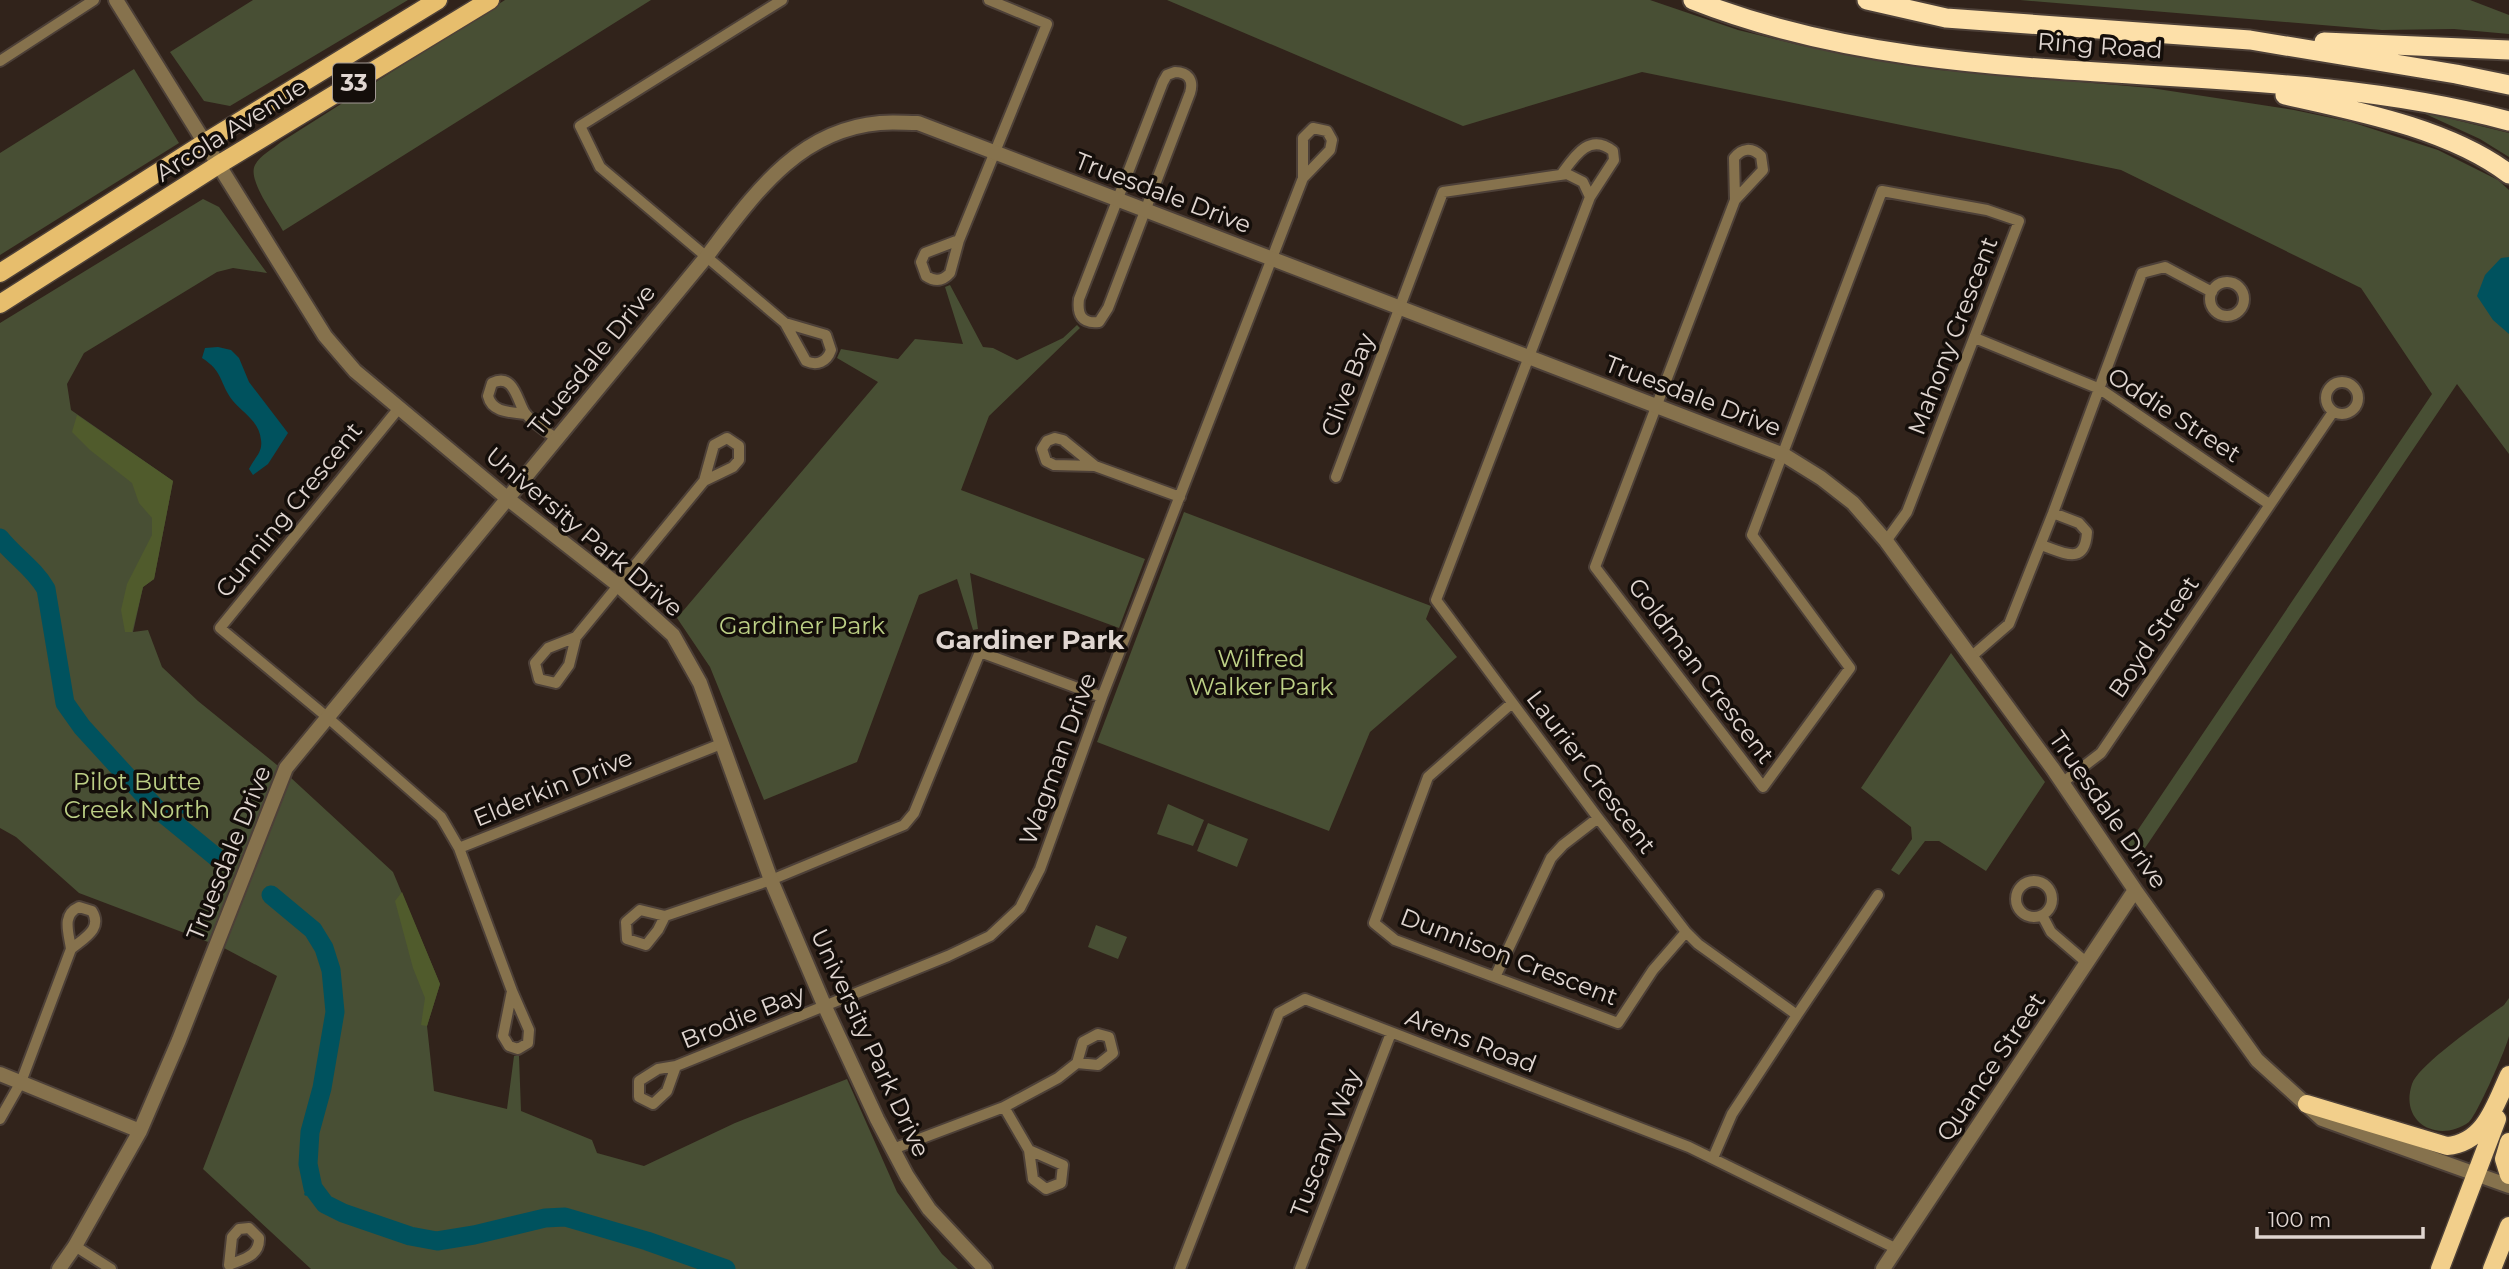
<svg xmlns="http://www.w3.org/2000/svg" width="2509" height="1269" font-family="Montserrat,sans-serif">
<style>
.green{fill:#484f34}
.forest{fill:#505b2c}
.water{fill:#00525e}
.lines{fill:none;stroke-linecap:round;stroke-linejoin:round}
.stream{stroke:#00525e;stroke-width:3.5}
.river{stroke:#00525e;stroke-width:19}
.minor-casing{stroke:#4d4038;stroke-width:14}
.tertiary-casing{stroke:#4d4038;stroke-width:18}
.primary-casing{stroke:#4d4038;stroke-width:21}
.trunk-casing{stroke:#4d4038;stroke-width:21}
.motorway-casing{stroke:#4d4038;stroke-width:23}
.minor{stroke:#86724d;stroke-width:10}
.tertiary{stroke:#86724d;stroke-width:14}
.primary{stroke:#e7be6d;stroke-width:18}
.trunk{stroke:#f2cf8b;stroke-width:18}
.motorway{stroke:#fde0a9;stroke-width:19}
.labels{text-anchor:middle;stroke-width:7;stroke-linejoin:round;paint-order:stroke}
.shield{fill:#140e0a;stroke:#a39a95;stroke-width:2}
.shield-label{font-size:23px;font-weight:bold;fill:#e0d6d1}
.street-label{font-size:24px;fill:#e0d6d1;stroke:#140e0a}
.park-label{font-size:24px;fill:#bdd086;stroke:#140e0a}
.neighbourhood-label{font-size:26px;font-weight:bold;fill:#e0d6d1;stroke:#140e0a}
</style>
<rect width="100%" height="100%" fill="#31231b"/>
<path class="green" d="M253,0H408L230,106L204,101L170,52Z
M505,0H651L283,231C275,216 247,180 255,165C260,155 273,149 281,142Z
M1167,0H1650L1738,30L1803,46L1940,70L2151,88L2294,110L2351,122L2438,150L2498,180L2509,190V454L2457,384L2137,860L2127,846L2432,394L2361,288L2121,170L1642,72L1463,126Z
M2020,0H2470L2509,15V34L2454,29L2382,30Z
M134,69L179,143L0,255V153Z
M2419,111L2509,133V157L2480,139Z
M203,199L219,207L267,273L233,268L217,272L84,353L67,384L71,410L173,481L154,579L143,587L133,632L148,630L162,667L198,701L277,765L393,872L440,984L427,1026L434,1091L507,1109L514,1056H519L521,1111L592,1140L597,1153L644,1166L735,1123L847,1079L897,1192L942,1254L958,1269H311L203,1169L277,976L224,948L79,893L16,837L0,828V323Z
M950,285L983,347L993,348L1017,360L1063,338L1077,325L1080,328L989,416L961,490L1145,559L1119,628L970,573L978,629L973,630L957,579L919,595L857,762L764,800L710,667L677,618L878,382L837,358L841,349L898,359L915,339L963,344L945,287Z
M1184,512L1431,606L1426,619L1457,657L1370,732L1329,831L1097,742Z
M1951,653L2045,782L1986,871L1939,841H1925L1899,875L1891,870L1912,839L1911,827L1861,788Z
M1168,804L1204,820L1193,846L1157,834Z
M1208,823L1248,839L1237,867L1197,851Z
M1096,925L1127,937L1118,959L1088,947Z
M2509,998C2509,1010 2509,1024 2509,1036C2507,1047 2476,1117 2469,1122C2438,1144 2399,1123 2412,1084C2419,1064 2485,1019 2504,1005Z"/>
<path class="forest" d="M77,415L173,481L154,579L143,587L132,632H125L121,610L127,584L152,535V518L139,503L132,483L90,450L72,432Z
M402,892L440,984L427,1026L421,1025L425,998L413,968L395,901Z"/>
<path class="water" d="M2509,257V334L2493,320L2477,296L2485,275L2501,258Z
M218,347L231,350L239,358L249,382L288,433L268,464L253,475L249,469C254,458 263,453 261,440C259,421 244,414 233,401C219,383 224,372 202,358L205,348Z"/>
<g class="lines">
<path class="stream" d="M160,811L188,812
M154,817L155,807
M306,1194L313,1184"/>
<path class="river" d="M0,538C14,556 34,568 46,589L65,703L82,727L155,807L216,857
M271,895L313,930L324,948L331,970L335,1012L322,1088L310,1132L308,1164L313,1188L325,1204L343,1213L410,1236L437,1241L474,1235L545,1218L565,1217L647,1241L726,1269"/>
<g class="minor-casing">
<path id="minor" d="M782,0L580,126L600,167L785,323
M0,61L94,0
M1175,72C1188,72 1194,80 1190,93L1108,308L1099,322C1082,324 1077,315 1079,299L1163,82L1167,75Z
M1313,128L1327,131L1332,140L1330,150L1303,178V138Z
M1561,175C1574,157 1589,132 1613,151L1614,160L1590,197
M1735,200L1734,158C1742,148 1752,147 1761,156L1763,170L1735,200L1595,567L1763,787L1850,668L1752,535L1882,191L1987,210L2019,221L1907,512L1886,541
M959,240L1047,24L989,0
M959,240L950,273C943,281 935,282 926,276L921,262L925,253Z
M2210 299a17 17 0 1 1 34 0a17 17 0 1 1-34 0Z
M785,323L826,335L831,350C827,362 817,366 806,361Z
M1975,338L2100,389L2269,504
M2326 398a16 16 0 1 1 32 0a16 16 0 1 1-32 0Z
M399,408L220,628L327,717L441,817L459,848L721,744
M526,414C511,412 492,413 488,396L492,383C514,372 517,401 525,413C533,423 547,432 557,439
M727,438L739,446V460L733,467L704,481L714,445Z
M1055,438L1063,440L1095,466L1054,465L1046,461L1042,449L1047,441Z
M1095,466L1180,497
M1336,477L1443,192L1567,174L1583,182L1590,197L1436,600L1598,818L1686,932L1698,944L1797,1015L1732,1114L1713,1158
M2041,545C2063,552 2085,567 2087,532L2079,523L2053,513
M576,637L548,648L535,663L539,679L556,683L569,665L576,637L704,481
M1972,656L2009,624L2053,513L2142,273L2165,267L2212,292
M1512,703L1428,777L1374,923L1395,940L1618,1023L1653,970L1686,932
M2062,783L2101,753L2333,412
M459,848L512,991L529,1030L528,1043L518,1049L509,1046L503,1036L512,991
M2016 899a18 18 0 1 1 36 0a18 18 0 1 1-36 0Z
M79,907L92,911C103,929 84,938 71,949C69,933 61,915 79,907Z
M2042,915L2051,932L2087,963
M665,916L658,930L646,945L627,939L626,922L640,910L665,916L771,880L904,825L914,813L980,652L1102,697
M1496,975L1551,858L1563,845L1598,818
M1797,1015L1878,895
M676,1066L667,1091L653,1104L639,1097V1081L658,1069L676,1066L948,956L990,936L1020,908L1040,869L1102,697L1303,178
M1004,1107L1029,1150L1033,1179L1046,1189L1061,1183L1063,1165L1029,1150
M0,1119L21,1082L71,949
M893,1149L1004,1107L1058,1078L1077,1063L1083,1042L1098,1034L1109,1037L1113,1053L1098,1065L1077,1063
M249,1228L259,1238C260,1256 243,1259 229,1265L232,1237L239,1229Z
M75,1246L111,1269
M1180,1269L1279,1013L1305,999L1689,1147L1897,1249
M1300,1269L1391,1033"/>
</g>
<g class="tertiary-casing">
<path id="tertiary" d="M116,0L325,336L355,371L508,499L618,585L673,635L700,683L771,880L825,1007L877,1119L907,1176L929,1209L985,1269
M0,1074L140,1131
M59,1269L75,1246L140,1131L179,1040L286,768L707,256C753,196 797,130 880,123C892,122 905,123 918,123L1784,455L1821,478L1853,503L1886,541L2053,769L2135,890L2257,1060L2322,1119L2509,1186
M1883,1269L2135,890"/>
</g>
<g class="primary-casing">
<path id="primary" d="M0,273L204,143L438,0
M0,304L218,165L490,0"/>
</g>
<g class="trunk-casing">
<path id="trunk" d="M2307,1104L2447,1146C2485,1143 2495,1105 2509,1075
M2509,1142L2504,1159L2509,1175
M2440,1269L2497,1119
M2492,1269L2509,1226"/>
</g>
<g class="motorway-casing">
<path id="motorway" d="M1693,0C1951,102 2243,50 2509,121
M1867,0L1946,18L2250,40L2456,74L2509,85
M2324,42L2509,50
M2285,95C2357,111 2450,129 2509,174"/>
</g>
<use href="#minor" class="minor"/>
<use href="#tertiary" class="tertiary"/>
<use href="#primary" class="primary"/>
<use href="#trunk" class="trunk"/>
<use href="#motorway" class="motorway"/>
</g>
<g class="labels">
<rect class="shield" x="333" y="63.5" width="42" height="39" rx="5"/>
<g class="shield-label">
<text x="354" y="91">33</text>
</g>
<g class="street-label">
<text transform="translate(2100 46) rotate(4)" y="8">Ring Road</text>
<text transform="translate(231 130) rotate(-32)" y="8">Arcola Avenue</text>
<text transform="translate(1163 193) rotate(21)" y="8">Truesdale Drive</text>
<text transform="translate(1953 336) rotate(-69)" y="8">Mahony Crescent</text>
<text transform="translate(592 360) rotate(-51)" y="8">Truesdale Drive</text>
<text transform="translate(1348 385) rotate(-69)" y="8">Clive Bay</text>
<text transform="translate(1693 396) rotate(21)" y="8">Truesdale Drive</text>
<text transform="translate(2174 415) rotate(33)" y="8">Oddie Street</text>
<text transform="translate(289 510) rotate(-51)" y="8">Cunning Crescent</text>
<text transform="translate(584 532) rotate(40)" y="8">University Park Drive</text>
<text transform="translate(2154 637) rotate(-56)" y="8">Boyd Street</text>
<text transform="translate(1701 671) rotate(53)" y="8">Goldman Crescent</text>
<text transform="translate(1058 759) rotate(-70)" y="8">Wagman Drive</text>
<text transform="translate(1591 772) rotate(53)" y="8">Laurier Crescent</text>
<text transform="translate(553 788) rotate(-22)" y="8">Elderkin Drive</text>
<text transform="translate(2108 810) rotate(55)" y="8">Truesdale Drive</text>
<text transform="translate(229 853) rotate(-68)" y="8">Truesdale Drive</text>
<text transform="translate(1509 957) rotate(21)" y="8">Dunnison Crescent</text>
<text transform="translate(743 1017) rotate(-22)" y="8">Brodie Bay</text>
<text transform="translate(1471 1041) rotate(21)" y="8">Arens Road</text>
<text transform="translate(870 1043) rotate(65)" y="8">University Park Drive</text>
<text transform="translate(1991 1067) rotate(-56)" y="8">Quance Street</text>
<text transform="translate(1326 1143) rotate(-69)" y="8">Tuscany Way</text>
</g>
<g class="park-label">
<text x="802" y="634">Gardiner Park</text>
<text x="1261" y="667">Wilfred<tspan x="1261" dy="28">Walker Park</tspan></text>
<text x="137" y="790">Pilot Butte<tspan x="137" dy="28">Creek North</tspan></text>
</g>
<g class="neighbourhood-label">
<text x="1030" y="649">Gardiner Park</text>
</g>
</g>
<path d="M2257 1227v10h166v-10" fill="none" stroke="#e0d6d1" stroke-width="3.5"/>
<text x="2268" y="1227" font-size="21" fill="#e0d6d1" stroke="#140e0a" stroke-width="5" paint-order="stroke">100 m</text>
</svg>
